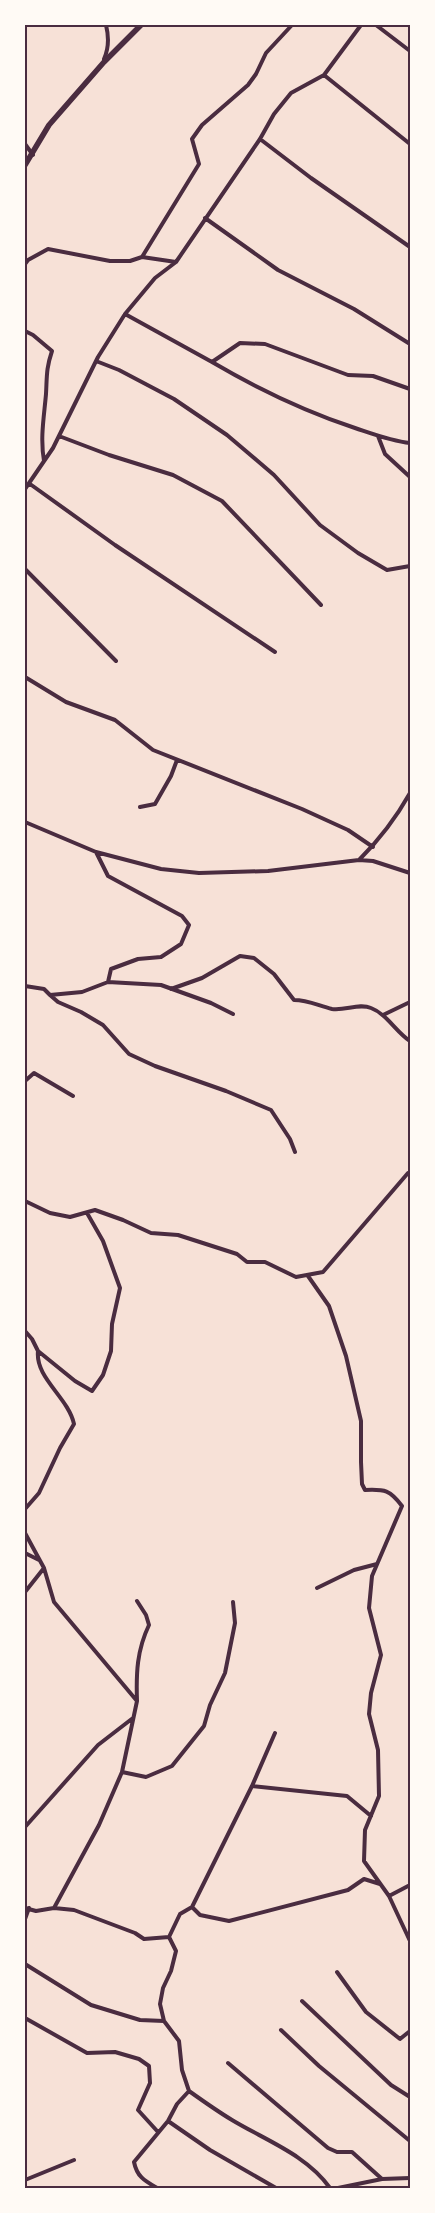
<svg xmlns="http://www.w3.org/2000/svg" width="435" height="2213" font-family="Montserrat,sans-serif">
<style>
.lines{fill:none;stroke-linecap:round;stroke-linejoin:round}
.minor{stroke:#4a2c40;stroke-width:4}
.secondary{stroke:#4a2c40;stroke-width:5.5}
.neatline{fill:none;stroke:#4a2c40;stroke-width:2}
</style>
<rect width="100%" height="100%" fill="#f7e1d7"/>
<g class="lines">
<path class="minor" d="M376,25L410,51
M104,59C109,48 109,37 106,25
M324,75L410,144
M260,139L311,178L410,247
M25,144L33,155
M205,218L278,270L354,309L410,344
M142,257L199,164L192,139L202,125L248,85L256,74L266,53L292,25
M25,264L28,260L48,249L110,261H130L142,257L176,262
M125,314L212,362L240,343L265,344L348,375L373,376L410,389
M25,331L33,335L52,351C46,369 47,376 46,394C44,417 40,438 44,461
M96,361L119,370L174,399L227,435L274,475L320,525L358,553L387,570L410,566
M212,362C258,389 304,411 355,428C373,434 391,441 410,443
M59,436L109,455L173,475L222,501L321,605
M378,436L385,454L410,477
M30,484L115,545L275,652
M25,489L53,448L98,357L125,314L155,278L176,262L260,139L274,114L291,93L324,75L361,25
M25,569L116,661
M25,677L66,702L115,720L153,750L302,809L348,830L373,847
M140,807L155,804L171,776L177,760
M25,822L96,852L161,869L199,873L268,871L359,860L373,861L410,873
M359,860C379,840 396,818 410,793
M108,982L161,985L211,1003L233,1014
M25,986L44,989L50,995L82,992L108,982L111,969L138,959L161,957L181,944L189,925L182,916L108,876L96,852
M171,989L202,978L240,956L254,958L274,974L294,1000C308,1000 319,1006 332,1009C345,1011 359,1003 371,1008C387,1014 396,1032 410,1041
M50,995L58,1002L81,1012L103,1025L129,1054L155,1066L226,1091L271,1110L290,1139L295,1152
M383,1015L410,1002
M25,1081L34,1073L73,1096
M25,1201L50,1213L70,1217L95,1210L123,1220L151,1233L178,1235L237,1254L247,1262H265L296,1277L323,1272L408,1173L410,1174
M308,1276L329,1306L346,1356L361,1421V1462L362,1484L365,1490C385,1489 390,1490 402,1506L372,1576L369,1608L381,1655L371,1693L369,1714L378,1750L379,1796L365,1830L364,1861L389,1896L410,1941
M25,1331L32,1339L38,1351
M25,1509L39,1493L60,1448L74,1424C68,1397 35,1378 38,1351L75,1381L92,1391L103,1375L111,1351L112,1324L120,1288L103,1241L87,1213
M25,1533L44,1568L54,1602L137,1701L122,1772L99,1825L54,1908
M25,1553L39,1560
M317,1588L354,1570L377,1564
M25,1592L44,1568
M137,1701C136,1673 137,1650 149,1625L146,1615L137,1601
M122,1772L146,1777L172,1766L204,1726L210,1705L225,1673L235,1623L233,1602
M252,1786L347,1796L371,1816
M25,1827L98,1745L133,1718
M389,1896L410,1885
M192,1907L200,1915L229,1921L348,1890L364,1879L380,1884
M25,1908L36,1911L54,1908L74,1910L135,1933L144,1939L169,1937L180,1914L192,1907L252,1786L275,1733
M25,1919L29,1908
M25,1964L91,2005L140,2020L164,2021
M337,1972L366,2012L400,2039L410,2031
M302,2001L391,2085L410,2097
M25,2018L87,2053L115,2052L139,2059L149,2066L150,2083L138,2110L158,2132
M281,2030L319,2066L410,2141
M228,2063L328,2148L337,2152H352L382,2179
M189,2091C203,2101 217,2111 232,2120C265,2140 307,2155 330,2188
M168,2121L210,2150L276,2188
M25,2180L74,2160
M157,2188C145,2181 137,2177 134,2162L168,2121L177,2104L189,2091L182,2070L179,2041L164,2021L160,2004L163,1988L171,1971L176,1951L169,1937
M338,2188L382,2179L410,2178"/>
<path class="secondary" d="M25,165L49,125L104,62L141,25"/>
</g>
<rect width="435" height="2213" fill="none" stroke="#fffaf5" stroke-width="52"/>
<rect x="26" y="26" width="383" height="2161" class="neatline"/>
</svg>
